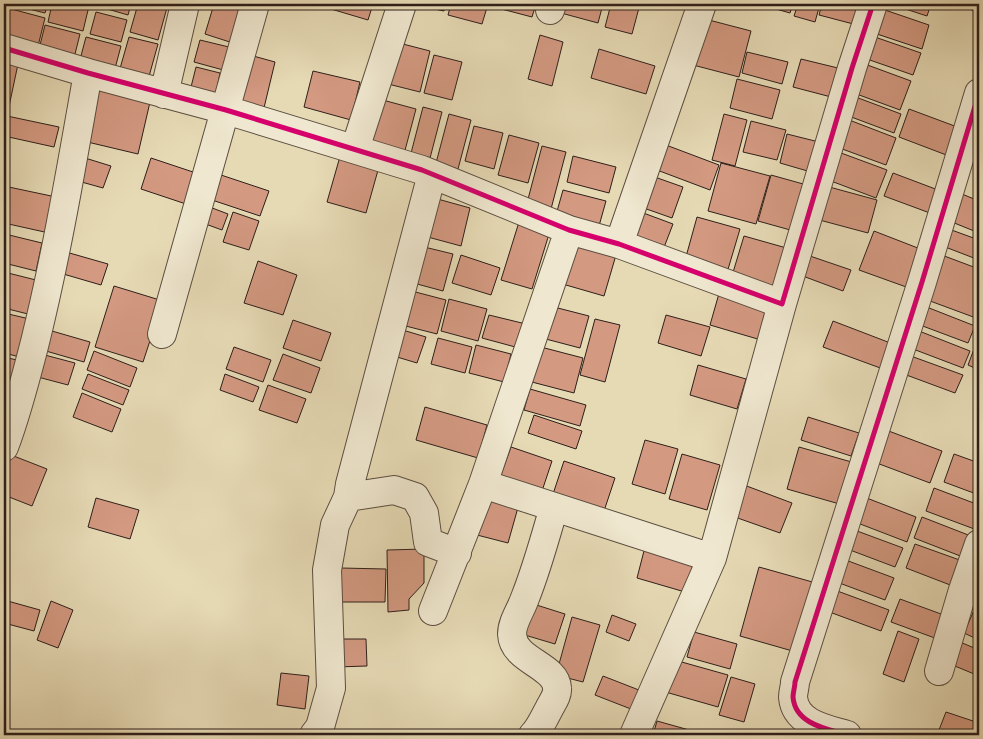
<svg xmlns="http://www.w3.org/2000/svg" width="983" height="739" font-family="'IM FELL DW Pica',serif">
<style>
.building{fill:#d39981;stroke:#2d1f1a}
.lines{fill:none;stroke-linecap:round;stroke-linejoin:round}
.minor-casing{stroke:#5b4e41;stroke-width:30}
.minor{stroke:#efe7cf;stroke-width:28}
.cycleway-casing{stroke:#efe7cf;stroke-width:8}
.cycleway{stroke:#d6006c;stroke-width:5}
</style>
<rect width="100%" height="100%" fill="#e6dab5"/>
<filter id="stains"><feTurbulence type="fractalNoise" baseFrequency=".004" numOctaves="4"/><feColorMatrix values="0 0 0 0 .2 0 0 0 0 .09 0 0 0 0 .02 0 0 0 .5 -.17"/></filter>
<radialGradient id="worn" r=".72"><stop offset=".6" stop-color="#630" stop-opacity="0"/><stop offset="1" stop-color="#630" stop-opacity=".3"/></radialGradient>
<path class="building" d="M9,4H48L45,13Z
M52,4H81L89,6L83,31L48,22Z
M97,4H131L128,15L97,6Z
M138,4H168L158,40L130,32Z
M214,4H227L246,9L236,44L205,34Z
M333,4H373L368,20L331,9Z
M410,4H445L444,11Z
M451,4H488L482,24L448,15Z
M491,4H536L532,17L490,6Z
M564,4H603L598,23L561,13Z
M611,4H640L632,34L605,27Z
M770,4H793L790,13L769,7Z
M798,4H820L815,22L794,16Z
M822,4H867L861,26L819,15Z
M890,4H931L927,16Z
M958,4H979V13Z
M4,7L45,18L37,50L4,42Z
M882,9L929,25L922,49L874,33Z
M96,12L127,20L121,42L90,34Z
M705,19L751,31L739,77L693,65Z
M45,25L80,34L73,62L38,53Z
M540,35L563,42L552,86L528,79Z
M872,36L921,53L913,75L864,58Z
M86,37L121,46L113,76L78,67Z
M129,37L158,44L148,80L119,72Z
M200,40L233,48L227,71L194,62Z
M399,43L430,51L420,92L388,84Z
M599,49L655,66L646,94L591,78Z
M747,52L788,62L782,84L742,73Z
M246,54L275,62L263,112L233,104Z
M434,55L462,62L452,100L424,93Z
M801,59L842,69L835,98L793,87Z
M4,61L18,64L7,116L59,127L54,147L4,136Z
M862,63L911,81L900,110L851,92Z
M196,67L220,73L216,93L191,87Z
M313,71L360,82L351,120L304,107Z
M737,79L780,90L772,119L730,108Z
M91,88L150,102L138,154L79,140Z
M853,96L901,114L894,133L846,115Z
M379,99L416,109L404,154L367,144Z
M423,107L442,112L429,162L410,157Z
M909,109L960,128L949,156L899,137Z
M449,114L471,120L458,169L436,163Z
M724,114L747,120L735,166L712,160Z
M844,118L896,138L886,165L834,146Z
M751,121L786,130L777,160L743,152Z
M474,126L503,133L494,169L465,161Z
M787,134L819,142L811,172L780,163Z
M509,135L539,143L528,183L498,175Z
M658,142L719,165L710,190L649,167Z
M542,146L566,152L551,209L527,203Z
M833,150L887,170L876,198L823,178Z
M341,153L380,163L366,213L327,202Z
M573,156L616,167L609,193L567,182Z
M85,158L111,166L103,188L78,181Z
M151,158L202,175L192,206L141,189Z
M721,163L770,176L756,224L708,211Z
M893,173L946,193L938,216L884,196Z
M218,174L269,191L260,216L209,199Z
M649,175L683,187L672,218L638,206Z
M771,175L814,187L801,233L758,221Z
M822,185L877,200L868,233L812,218Z
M4,186L56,197L49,233L4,223Z
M563,190L606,201L597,233L554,222Z
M957,192L979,201V233L947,220Z
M434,198L470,208L461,246L424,236Z
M207,206L228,214L222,230L200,222Z
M638,211L673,224L663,250L628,238Z
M233,212L259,221L249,250L223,242Z
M697,217L740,229L726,276L684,264Z
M519,222L550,231L532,289L501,280Z
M946,228L979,240V260L940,245Z
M874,231L923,250L909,288L859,270Z
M5,234L42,243L36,271L4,263Z
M744,236L790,249L778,292L731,279Z
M571,242L616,255L604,296L559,283Z
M416,245L453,254L443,291L406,281Z
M59,250L108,264L101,285L53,271Z
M939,254L979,269V310L976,318L922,298Z
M461,255L500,268L491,295L452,283Z
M807,255L851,270L843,291L800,275Z
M258,261L297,275L283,315L244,303Z
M4,272L40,281L32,315L4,308Z
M114,286L163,301L143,362L95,347Z
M404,289L446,300L437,334L394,323Z
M720,290L771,304L761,340L710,325Z
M449,299L487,309L478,341L441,331Z
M919,304L975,326L968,343L912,322Z
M550,306L589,316L580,348L542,338Z
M4,313L34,320L24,358L4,353Z
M489,315L526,324L519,348L482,338Z
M666,315L710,327L701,356L658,343Z
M595,319L620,325L605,382L580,375Z
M293,320L331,333L321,361L283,348Z
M833,321L893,344L883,369L823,347Z
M396,328L426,337L417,363L387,354Z
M45,329L90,342L84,362L39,349Z
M919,331L970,351L963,368L913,349Z
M438,338L472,347L465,373L431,364Z
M476,345L511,354L504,382L469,373Z
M537,346L583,358L574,393L528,381Z
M234,347L271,360L263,382L226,369Z
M974,349L979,351V370L968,365Z
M94,351L137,368L130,387L87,370Z
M41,354L75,363L68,385L34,376Z
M283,354L320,368L311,393L273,380Z
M908,355L963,375L955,393L901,373Z
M4,357L21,361L10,404L4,403Z
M698,365L746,379L737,409L690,395Z
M88,374L129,390L123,405L82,389Z
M225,374L259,387L253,402L220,390Z
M268,385L306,399L297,423L259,410Z
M530,389L586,405L580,426L524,410Z
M82,393L121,409L112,432L73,417Z
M425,407L487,425L478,458L416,440Z
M534,415L582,431L576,449L528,433Z
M808,417L859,433L851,456L801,440Z
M878,427L942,451L930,483L866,459Z
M645,440L678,449L665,494L632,484Z
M511,447L552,461L540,497L498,483Z
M799,447L855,463L843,505L787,489Z
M6,453L47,469L32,506L4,495V459Z
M682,454L720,465L707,510L669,499Z
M954,454L979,463V495L944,482Z
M564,461L615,478L603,514L552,497Z
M744,485L792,503L780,533L732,516Z
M934,488L979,505V524L977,530L926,511Z
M488,495L519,504L508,543L477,535Z
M864,497L916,517L907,542L855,522Z
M96,498L139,510L130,539L88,527Z
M922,517L976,538L968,559L914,538Z
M849,528L903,548L895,567L842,547Z
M915,544L968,563L958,588L906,568Z
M645,547L694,561L685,592L637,578Z
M424,549V583L409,599V610L388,612L387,550Z
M843,559L894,578L885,600L834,581Z
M759,567L816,583L796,652L740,636Z
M341,568L386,569L385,602H340Z
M832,589L889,610L881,631L824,610Z
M900,599L952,618L943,641L891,622Z
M4,600L40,610L34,631L4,623Z
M51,601L73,610L58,648L37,640Z
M527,602L565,614L555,644L518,633Z
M975,608L979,610V640L964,633Z
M612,615L636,624L629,641L606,632Z
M572,617L600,625L583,682L556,675Z
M898,631L919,639L904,682L883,674Z
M694,632L737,644L730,669L687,657Z
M335,639H366L367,666L336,667Z
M960,642L979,650V676L950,664Z
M671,659L728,675L718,707L662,691Z
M281,673L309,676L305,709L277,705Z
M603,676L644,692L636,711L595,695Z
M731,677L755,684L744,722L719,715Z
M946,712L979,723L978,735H937Z
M657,721L707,735H653Z
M747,730L768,735H746Z"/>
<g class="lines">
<g class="minor-casing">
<path id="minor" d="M550,10L552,4
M4,48L88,73L226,110L422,170L569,230L619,244L782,304L852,68L873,4
M164,94L185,4
M355,149L402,4
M619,244L702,4
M162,334L255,4
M4,447C17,413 26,377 35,342C57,253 72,163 88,73
M483,484L712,558
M348,497L394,490L415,497L424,513L428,542L457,553
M433,611L483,484L569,230
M939,671L963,590L979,544
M314,735L320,727L331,688L327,570L335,525L348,497L350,484L432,174
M533,735C540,728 544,718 549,709C552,703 558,695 557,688C556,665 513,661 512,634C512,622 521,610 525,598C537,568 545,538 554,507
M634,735L712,558L782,304
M847,735C827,729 795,724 793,697C793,692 795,687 795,682L922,282L979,93"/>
</g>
<use href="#minor" class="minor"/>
<g class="cycleway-casing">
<path id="cycleway" d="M4,48L88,73L226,110L422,170L569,230L619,244L782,304L852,68L873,4
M847,735C827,729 795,724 793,697C793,692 795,687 795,682L922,282L979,93"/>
</g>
<use href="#cycleway" class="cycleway"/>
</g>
<rect width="983" height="739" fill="none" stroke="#e6dab5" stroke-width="20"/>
<rect x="5" y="5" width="973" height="729" fill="none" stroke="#2d1f1a" stroke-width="2.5"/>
<rect x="10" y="10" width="963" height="719" fill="none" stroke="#2d1f1a"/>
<rect width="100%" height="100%" filter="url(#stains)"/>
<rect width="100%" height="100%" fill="url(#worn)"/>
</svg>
